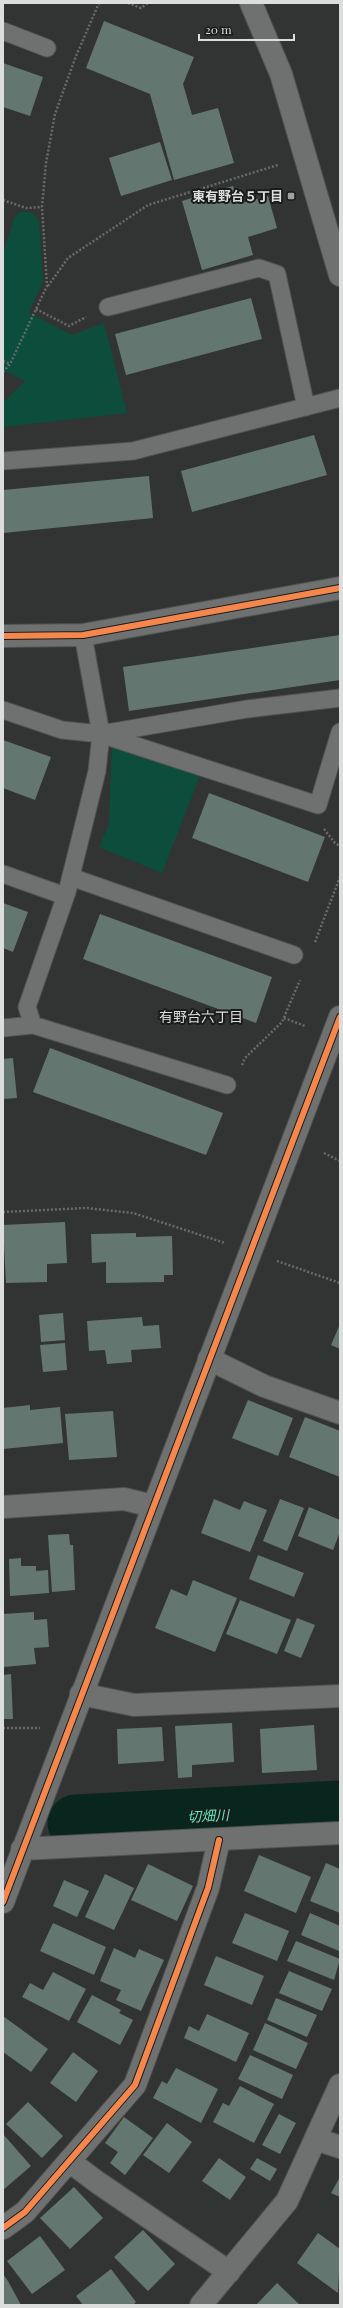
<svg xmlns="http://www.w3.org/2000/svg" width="343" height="2308" font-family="'Playfair Display','Noto Sans JP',serif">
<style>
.green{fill:#0c4d3c}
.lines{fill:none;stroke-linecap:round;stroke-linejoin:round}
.river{stroke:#08261d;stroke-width:57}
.building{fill:#637770}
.lane-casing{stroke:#515252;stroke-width:19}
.street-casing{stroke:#515252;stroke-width:24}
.secondary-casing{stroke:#515252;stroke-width:24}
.path{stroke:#696a6a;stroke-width:2.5;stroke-dasharray:2 2;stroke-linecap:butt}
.lane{stroke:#6f7070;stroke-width:17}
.street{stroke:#6f7070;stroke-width:22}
.secondary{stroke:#6f7070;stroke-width:22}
.cycleway-casing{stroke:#1a1c1b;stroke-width:8}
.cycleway{stroke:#f5874c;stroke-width:6}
.poi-dot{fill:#a0a2a2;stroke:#1a1c1b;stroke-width:1.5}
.labels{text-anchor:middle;stroke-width:4;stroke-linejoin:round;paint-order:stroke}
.poi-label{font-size:13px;font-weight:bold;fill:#dcdedd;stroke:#1a1c1b;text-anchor:end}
.neighbourhood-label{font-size:14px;fill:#dcdedd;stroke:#1a1c1b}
.water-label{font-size:14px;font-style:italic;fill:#5fe9bd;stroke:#1a1c1b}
</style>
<rect width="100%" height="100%" fill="#323433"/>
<path class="green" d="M21,212H31L39,220L43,281L29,313L72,335L104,323L127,413L3,427V403L25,381L3,370V253L15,216Z
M112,742L201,773L162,873L99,847L109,824Z"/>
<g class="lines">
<path class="river" d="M76,1823L340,1809"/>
</g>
<path class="building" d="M104,21L194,57L183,84L192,115L218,108L234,163L174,180L150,94L86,68Z
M3,63L43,77L30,116L3,107Z
M160,142L172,180L121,196L109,158Z
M233,186L238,204L268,196L277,228L248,237L253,255L202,270L182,201Z
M251,298L262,339L126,375L115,334Z
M314,435L327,475L192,512L181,471Z
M149,476L153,518L3,533V490Z
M340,635V680L129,711L123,667Z
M3,740L51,757L35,800L3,788Z
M209,793L325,837L308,882L192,838Z
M3,903L28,912L13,952L3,948Z
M100,914L272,977L256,1023L83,959Z
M50,1048L223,1113L206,1155L33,1092Z
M13,1058L17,1098L3,1099V1059Z
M65,1222L67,1263L47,1264V1282L6,1283L3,1225Z
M136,1233V1237L172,1236L173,1275H164V1282L106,1283V1262L92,1263L91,1234Z
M63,1313L65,1340L41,1342L39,1315Z
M142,1317L143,1326L159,1325L161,1348L131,1350L132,1362L107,1364L105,1350L89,1351L87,1321Z
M340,1324V1349L331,1345Z
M65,1343L67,1370L43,1372L40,1345Z
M248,1400L293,1418L278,1456L232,1438Z
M30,1405V1410L60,1407L63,1443L3,1449V1408Z
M113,1411L117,1457L69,1460L65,1414Z
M305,1417L340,1431V1477L289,1457Z
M214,1499L240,1510L244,1501L267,1510L250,1552L201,1533Z
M280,1499L304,1508L287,1551L263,1541Z
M309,1507L340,1520V1532L333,1550L298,1536Z
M69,1534L70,1545H73L75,1590L52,1592L48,1535Z
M258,1555L304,1573L294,1597L249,1579Z
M21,1558V1566H36V1571L48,1570L49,1593L10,1596L9,1559Z
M193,1580L237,1598L215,1652L155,1628L171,1589L187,1596Z
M240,1600L291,1620L277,1654L226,1634Z
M34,1612V1620L47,1619L49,1647L34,1648L36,1664L4,1667L3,1614Z
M297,1618L315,1625L301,1658L284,1651Z
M11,1674L13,1719H3V1675Z
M232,1723L234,1762L192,1765V1777L178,1778L175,1726Z
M314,1725L317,1770L262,1773L260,1729Z
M162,1727L164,1761L118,1764L117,1729Z
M259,1855L311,1877L296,1913L244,1891Z
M326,1863L340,1869V1913L310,1901Z
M148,1864L193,1886L177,1921L131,1900Z
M105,1874L134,1888L114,1930L85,1917Z
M64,1880L89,1891L77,1917L53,1906Z
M245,1913L289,1931L277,1961L232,1943Z
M310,1913L340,1926L339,1951L301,1935Z
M53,1923L106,1947L94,1975L40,1951Z
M296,1941L340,1959L334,1980L287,1961Z
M114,1948L135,1958L139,1949L164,1960L141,2011L116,2000L121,1990L100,1981Z
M216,1956L264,1976L252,2005L204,1985Z
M289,1971L332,1989L322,2011L279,1993Z
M53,1972L86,1989L69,2021L22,1997L30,1983L43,1990Z
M92,1995L121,2010L119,2013L133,2020L120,2045L77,2022Z
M276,1998L317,2015L307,2037L267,2020Z
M207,2014L249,2033L236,2062L184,2038L189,2026L199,2031Z
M3,2016L48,2049L31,2072L3,2052Z
M265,2023L308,2043L296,2069L253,2050Z
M73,2052L98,2071L76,2102L50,2083Z
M250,2055L293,2075L282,2099L238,2079Z
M176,2068L218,2089L201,2123L153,2098L162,2081L167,2084Z
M240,2086L274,2104L254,2143L213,2122L223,2103L229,2106Z
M28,2102L63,2136L42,2158L6,2124Z
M279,2114L296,2123L280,2154L262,2145Z
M124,2117L153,2138L125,2175L110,2163L118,2152L105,2143Z
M167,2123L192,2142L169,2173L143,2155Z
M3,2134L31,2166L3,2190Z
M219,2158L246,2177L230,2200L202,2181Z
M257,2158L277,2169L270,2181L250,2169Z
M340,2177V2197L331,2193Z
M74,2187L103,2218L70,2249L40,2218Z
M143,2230L175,2264L148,2291L114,2257Z
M318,2233L340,2249L338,2293L297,2263Z
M40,2236L65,2270L32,2294L7,2261Z
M111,2269L136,2302L133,2305H83L76,2296Z
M3,2274L8,2281L21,2305H3Z
M277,2283L300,2305H256Z"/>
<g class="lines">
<g class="lane-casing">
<path id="lane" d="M3,31L47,48
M108,307L259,268L277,274L306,407
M3,461L133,451L340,398
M3,710L62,730L101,734L247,709L340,698
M103,735L318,805L340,732
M3,874L65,896
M71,877L294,955
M33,1025L27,1007L67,892L97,771L101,734L83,635
M3,1028L33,1025L227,1085"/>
</g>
<g class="street-casing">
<path id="street" d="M3,636L83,635L340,588
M209,1359L264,1386L340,1413
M3,1507L124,1499L153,1506
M81,1694L134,1705L340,1696
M316,2139L340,2147
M69,2161L97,2182L229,2272
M3,2228L25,2212L135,2085L208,1888L219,1840
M201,2305L287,2201L340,2085"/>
</g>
<g class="secondary-casing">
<path id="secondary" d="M251,3L281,74L340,275
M22,1849L340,1833
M3,1902L340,1017"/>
</g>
<path class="path" d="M128,3L141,8L148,3
M3,200L26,208L42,207
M48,286L68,258L148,205L278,165
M36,309L69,326L86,317
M3,361L10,364
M3,372L10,364L47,286L42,207L46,163L55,114L76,56L99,3
M324,829L335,843L340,846
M315,942L340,877
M284,1018L305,1026
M242,1065L245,1058L282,1022L300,980
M324,1153L340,1161
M3,1212L86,1208L133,1213L225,1243
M277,1261L340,1283
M3,1728H40"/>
<use href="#lane" class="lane"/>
<use href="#street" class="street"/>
<use href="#secondary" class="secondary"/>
<g class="cycleway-casing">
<path id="cycleway" d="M3,636L83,635L340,588
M3,1902L340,1017
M3,2228L25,2212L135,2085L208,1888L219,1840"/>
</g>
<use href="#cycleway" class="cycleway"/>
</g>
<rect class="poi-dot" x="287" y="192" width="8" height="8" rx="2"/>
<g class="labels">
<g class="poi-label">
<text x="283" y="201">東有野台５丁目</text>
</g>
<g class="neighbourhood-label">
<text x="201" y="1022">有野台六丁目</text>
</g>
<g class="water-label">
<text transform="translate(208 1816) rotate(-3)" y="5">切畑川</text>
</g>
</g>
<rect width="343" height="2308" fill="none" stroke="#dcdedd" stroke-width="8"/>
<path d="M199 34v6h95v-6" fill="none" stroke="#dcdedd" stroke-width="2"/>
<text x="205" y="34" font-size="12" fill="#dcdedd" stroke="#1a1c1b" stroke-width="3" paint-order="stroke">20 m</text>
</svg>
